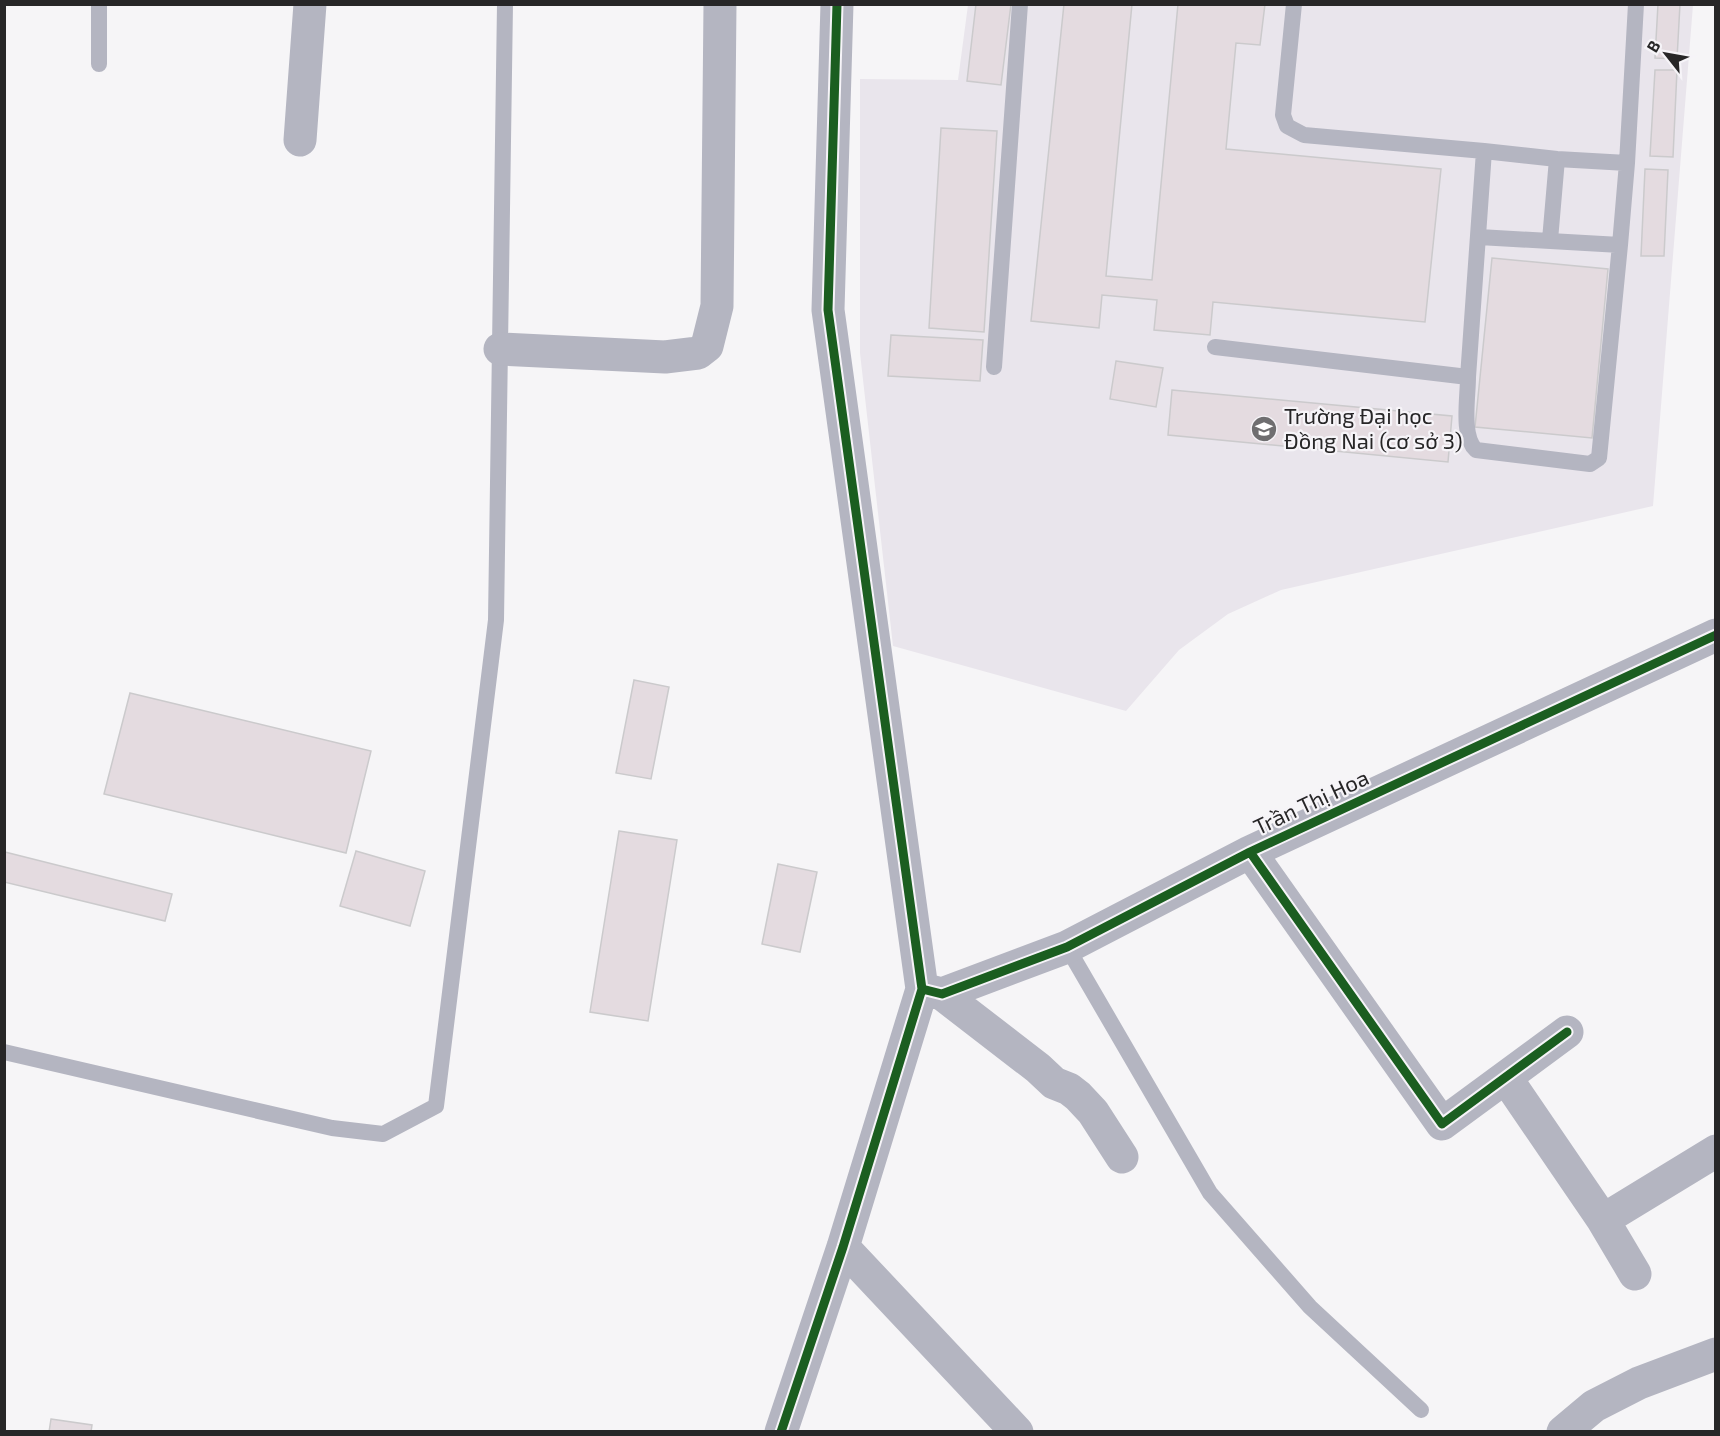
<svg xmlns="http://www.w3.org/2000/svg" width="1720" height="1436" font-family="'Exo 2',sans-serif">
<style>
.built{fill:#e9e5ec}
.building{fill:#e4dbe0;stroke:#cbcacc;stroke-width:1.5}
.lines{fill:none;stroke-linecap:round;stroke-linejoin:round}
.service{stroke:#b4b5c1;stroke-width:16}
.minor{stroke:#b4b5c1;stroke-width:33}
.cycleway-casing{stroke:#f6f4f8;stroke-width:13}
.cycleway{stroke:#1b5e20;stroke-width:9}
.labels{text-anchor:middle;stroke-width:4.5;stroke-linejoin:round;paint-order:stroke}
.poi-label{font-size:22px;fill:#272627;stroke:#f6f4f8;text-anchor:start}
.street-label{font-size:22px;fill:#272627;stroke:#f6f4f8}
</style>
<rect width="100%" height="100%" fill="#f6f5f7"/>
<path class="built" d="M968,5H1693L1653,506L1281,590L1228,614L1179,650L1126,711L893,646L860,353V79L958,80Z"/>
<path class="building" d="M976,4H1011L1001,85L967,81Z
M1064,4H1132L1106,276L1152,280L1178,4H1265L1260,45L1236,43L1226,149L1441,169L1425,322L1213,302L1210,335L1154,330L1157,300L1102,295L1099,328L1031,321Z
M1658,4H1680L1677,59L1655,58Z
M1655,70H1677L1673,157L1650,156Z
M941,128L997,131L984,332L929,328Z
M1645,169L1668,170L1664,256H1641Z
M1492,258L1608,269L1592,438L1475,427Z
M891,335L983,340L980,381L888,376Z
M1116,361L1163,368L1156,407L1110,399Z
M1172,390L1452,416L1448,462L1168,435Z
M634,680L669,687L651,779L616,773Z
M130,693L371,751L346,853L104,794Z
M619,831L677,840L648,1021L590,1012Z
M356,851L425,871L410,926L340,906Z
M5,852L172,894L165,921L4,882Z
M778,864L817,872L800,952L762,944Z
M51,1419L92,1425L91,1432H49Z"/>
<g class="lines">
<path class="service" d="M1294,4L1283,115L1287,126L1304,135L1484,151
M99,64V4
M1550,240L1557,159
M1620,245L1627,163
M1215,347L1468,377L1484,151L1557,159L1627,163L1636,4
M994,367L1020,4
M1468,377C1468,398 1461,436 1476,450L1590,464L1599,458L1620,245L1479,237
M1067,947L1210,1193L1310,1307L1421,1410
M4,1052L332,1128L383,1134L436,1106L496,620L505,4"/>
<path class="minor" d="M300,140L310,4
M500,349L665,357L698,353L707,346L717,306L720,4
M1250,852L1442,1124L1567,1032
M922,989L942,994L1067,947L1250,852L1716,635
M942,994L1038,1068L1054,1083L1069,1089L1078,1096L1093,1112L1122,1157
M1506,1078L1603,1220
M843,1247L1017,1432
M1635,1274L1603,1220L1716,1151
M781,1432L843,1247L922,989L828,310L837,4
M1563,1432L1594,1406L1639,1383L1716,1354"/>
<g class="cycleway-casing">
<path id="cycleway" d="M1250,852L1442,1124L1567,1032
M922,989L942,994L1067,947L1250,852L1716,635
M781,1432L843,1247L922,989L828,310L837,4"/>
</g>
<use href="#cycleway" class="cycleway"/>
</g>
<defs>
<g id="university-disc" transform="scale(1.35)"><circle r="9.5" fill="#6f6e70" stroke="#f6f4f8"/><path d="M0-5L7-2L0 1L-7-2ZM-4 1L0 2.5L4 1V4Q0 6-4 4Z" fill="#fff"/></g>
</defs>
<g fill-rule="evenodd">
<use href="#university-disc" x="1264" y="429"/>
</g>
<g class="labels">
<g class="poi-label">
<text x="1284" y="424">Trường Đại học<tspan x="1284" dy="25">Đồng Nai (cơ sở 3)</tspan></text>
</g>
<g class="street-label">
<text transform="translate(1311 802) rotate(-25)" y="8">Trần Thị Hoa</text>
</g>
</g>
<rect width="1720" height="1436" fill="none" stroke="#272627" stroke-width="12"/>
<g transform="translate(1666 54) rotate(301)" stroke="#f6f4f8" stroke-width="4.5" paint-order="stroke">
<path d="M0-4.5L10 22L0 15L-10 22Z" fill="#272627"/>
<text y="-9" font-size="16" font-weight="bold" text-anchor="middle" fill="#272627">B</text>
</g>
</svg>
